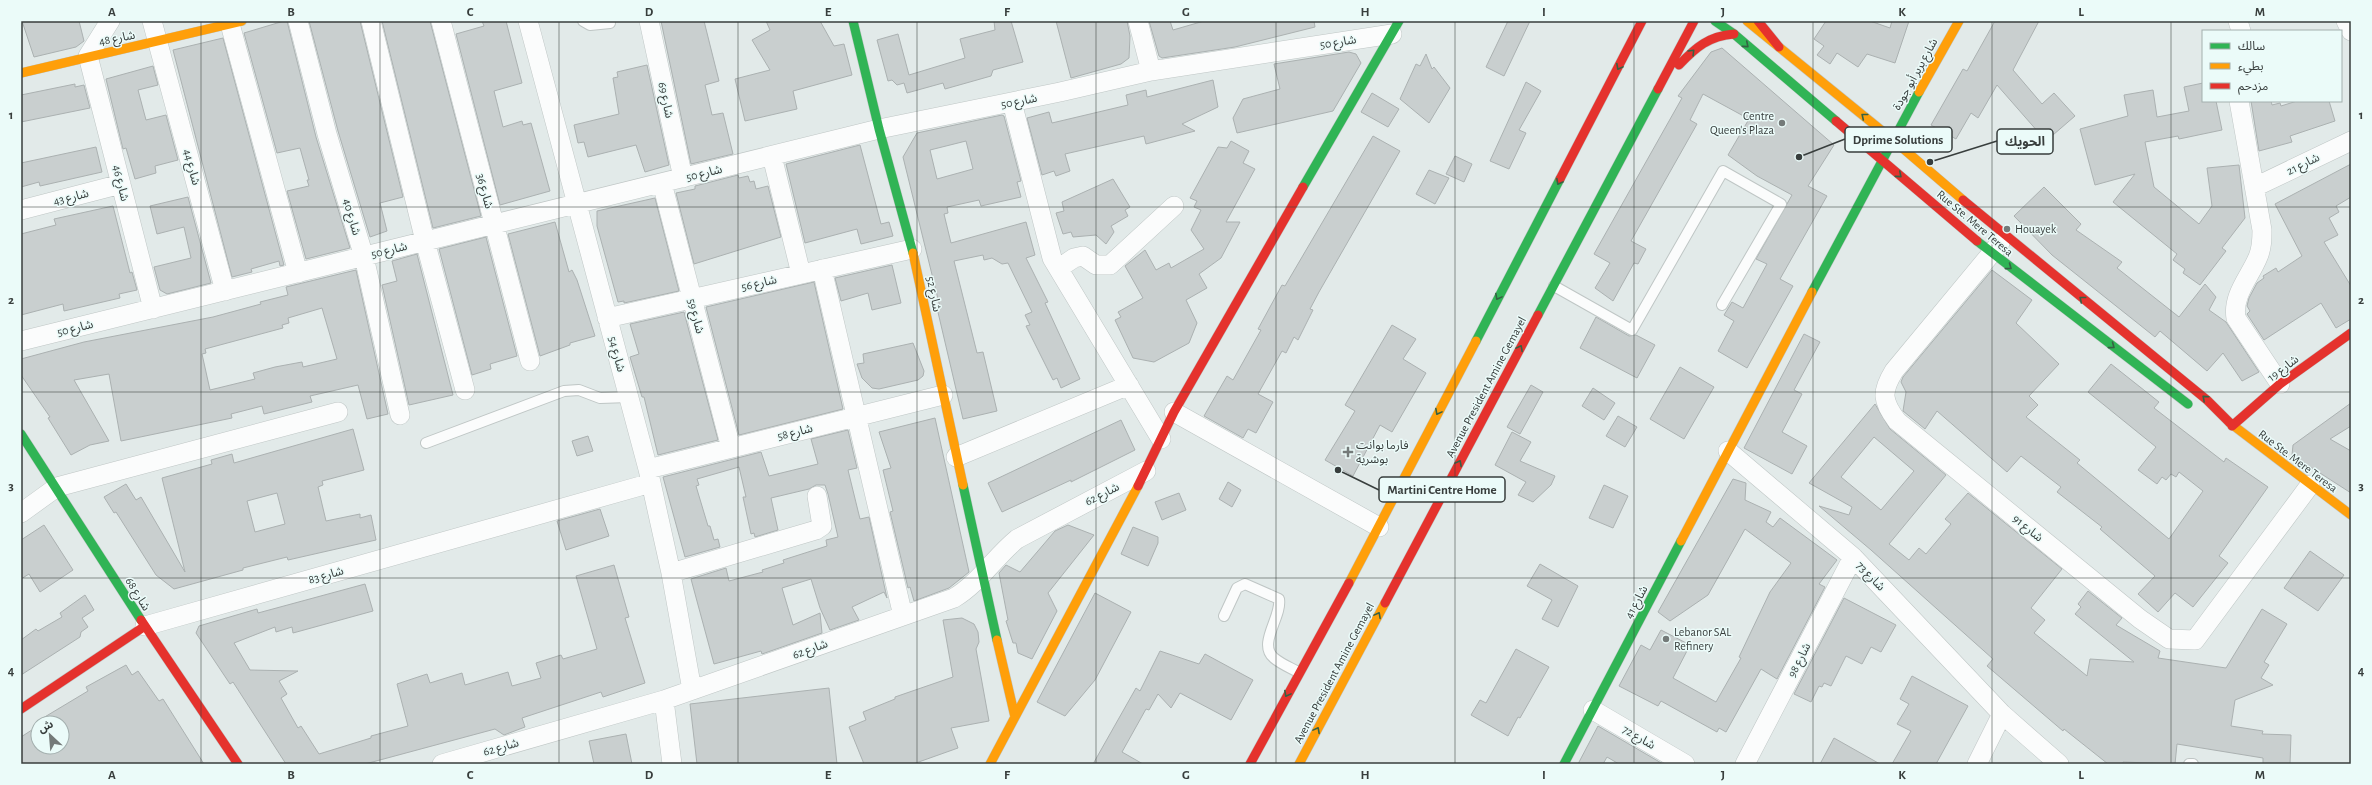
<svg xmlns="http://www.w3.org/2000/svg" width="2372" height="785" font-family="'Alegreya Sans','Noto Sans Arabic',sans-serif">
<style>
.building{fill:#c9cfcf;stroke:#abb1b1;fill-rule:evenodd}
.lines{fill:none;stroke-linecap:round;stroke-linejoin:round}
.lane-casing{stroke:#bfc6c5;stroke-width:12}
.street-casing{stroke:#bfc6c5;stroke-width:20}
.fast-casing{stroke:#bfc6c5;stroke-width:10}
.slow-casing{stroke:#bfc6c5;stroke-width:10}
.jam-casing{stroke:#bfc6c5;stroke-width:10}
.lane{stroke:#fbfcfc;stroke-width:10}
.street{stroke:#fbfcfc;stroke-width:19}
.fast{stroke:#30b455;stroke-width:9}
.slow{stroke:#ff9f0a;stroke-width:9}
.jam{stroke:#e5322d;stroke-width:9}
.oneway{stroke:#366144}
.grid{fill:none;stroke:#383e3d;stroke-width:1;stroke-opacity:0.55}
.poi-dot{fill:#747a79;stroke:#ebfbf9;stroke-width:1.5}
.labels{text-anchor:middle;stroke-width:3;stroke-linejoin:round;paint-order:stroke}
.street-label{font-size:12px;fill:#383e3d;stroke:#ebfbf9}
.poi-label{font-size:12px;fill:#383e3d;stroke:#ebfbf9;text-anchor:start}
.leader{fill:none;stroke:#383e3d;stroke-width:1.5}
.callout-dot{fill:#383e3d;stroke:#ebfbf9;stroke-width:1.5}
.callout{fill:#ebfbf9;stroke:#383e3d;stroke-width:1.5}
.callout-label{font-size:13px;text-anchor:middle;font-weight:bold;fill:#383e3d}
.neatline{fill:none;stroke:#383e3d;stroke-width:1.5}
.grid-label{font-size:13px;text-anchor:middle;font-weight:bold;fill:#383e3d}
</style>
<rect width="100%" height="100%" fill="#e2eae9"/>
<path class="building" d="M22,21H79L84,41L76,47L34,57Z
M284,21H287L316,137L350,248L306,259L287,191L309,186L307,180H309L300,148L277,153L244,33Z
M309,21H360L403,197L380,203L387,231L370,237L338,131Z
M382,21H430L481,216L433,228Z
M482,21H506L522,83L494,91L503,127L522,121L523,125L531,123L550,191L500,205L456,34L484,26Z
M661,21H704L719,81L705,85L712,115L723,113L733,154L691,164Z
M766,21H820L834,46L844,44L852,75L793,91L797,109L745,121L735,79L770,70L752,40L770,30Z
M994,21H1011L1023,62L993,70L991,76L945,89L943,83L907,93L904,83L897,85L892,80L888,81L877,40L898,34L909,75L965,58L960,39L995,30Z
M1056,21H1127L1130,36L1129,58L1121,64L1071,78Z
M1149,21H1170L1173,30L1204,21H1314L1315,27L1235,47L1162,58L1159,56Z
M1508,21H1530L1504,76L1486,67Z
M1826,21H1870L1890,28L1892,21H1909L1895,63L1867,54L1858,67L1837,53L1830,64L1817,55L1824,46L1814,39Z
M1995,21H2039L2013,70L2042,104L2054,93L2075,116L2046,141L1997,85L1978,118L1971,113L1956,139L1931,125L1963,69L1967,71Z
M223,38L284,265L280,266L279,261L251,269L252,272L232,277L173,50Z
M1722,48L1834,145L1808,186L1827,196L1780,279L1793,286L1747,368L1718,351L1734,321L1724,315L1732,302L1743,308L1767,264L1756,259L1792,195L1757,176L1728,155L1749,119L1703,94L1690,120L1697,124L1631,241L1646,249L1638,264L1634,263L1613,301L1595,288L1610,263L1594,254L1682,98L1678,96L1711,52Z
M1349,52L1356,54L1361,63L1333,111L1237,133L1233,118L1243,99L1280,89L1274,64Z
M1426,54L1432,69L1434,67L1450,88L1429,123L1400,99L1416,64L1420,66Z
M647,65L669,165L645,172L636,145L588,157L584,142L578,143L574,125L619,114L613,78L618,77L617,72Z
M153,66L158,85L138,90L146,120L166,115L178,160L155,166L156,173L135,179L126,148L123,149L106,79Z
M1213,80L1218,107L1182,124L1195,131L1146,144L1144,136L1065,154L1070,171L1056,176L1054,171L1042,175L1027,118L1049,112L1052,123L1128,105L1126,95L1146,90L1147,97Z
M1526,82L1541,91L1519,130L1526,133L1509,169L1490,161Z
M2203,83V101H2216L2222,130L2179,139L2178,136L2145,142L2154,187L2199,224L2212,206L2207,168L2239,165L2245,218L2222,248L2226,251L2200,285L2183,273L2185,269L2173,260L2177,254L2113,202L2135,174L2095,185L2080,129L2128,116L2124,95L2153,90L2157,117L2189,111L2184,87Z
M75,84V87L84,85L90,108L21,122V95Z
M1372,93L1399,109L1388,127L1361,112Z
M2251,101H2271L2272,105L2280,103L2281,106L2297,101H2329L2335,121L2290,136L2292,142L2259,151Z
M1002,115L1004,116L1021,181L1017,182L1021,197L981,206L979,200L947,207L948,213L944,214L951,243L1026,222L1035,255L1026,258L1048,302L1045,303L1080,379L1061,388L1057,378L1053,380L1026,326L1030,325L1025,315L1032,312L1008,263L1002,264L992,258L984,260L983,255L954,261L977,353L983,352L997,411L963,419L937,308L940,307L903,157L917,133ZM966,141L973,169L937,179L930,150Z
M1373,136L1400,151L1319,292L1310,309L1313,310L1298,340L1294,337L1286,353L1282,351L1258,394L1273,402L1256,433L1248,429L1243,438L1204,416L1227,376L1233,380L1261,330L1258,329L1282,285L1285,286Z
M1231,141L1249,151L1243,163L1255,169L1226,222H1240L1221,258L1199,274L1207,288L1186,300L1197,323L1189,343L1154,362L1133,358L1115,320L1121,317L1118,312L1143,298L1125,266L1145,250L1156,270L1169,263L1171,268L1204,249L1191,230L1201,210L1194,207L1197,201L1190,198L1218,147L1227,148Z
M860,145L881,224L889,222L893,236L861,244L857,229L805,243L786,164Z
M96,147L102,172L40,186L39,182L21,187V163Z
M1455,156L1472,164L1464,182L1446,174Z
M2351,164V197L2336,206L2339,212L2329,218L2338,235L2324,242L2351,286V319L2336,328L2321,303L2264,340L2247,314L2250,311L2247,306L2249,298L2257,283L2264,278L2263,276L2276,268L2278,272L2302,256L2275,204Z
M1429,170L1449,178L1435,204L1416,194Z
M738,175L739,178L748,176L750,182L754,181L756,189L768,186L781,237L694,264L676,193L695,189V186Z
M1113,179L1130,207L1125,210L1128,216L1111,226L1114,232L1106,244L1096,235L1073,237L1071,232L1063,234L1056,213L1064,211L1062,202Z
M2044,187L2081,224L2076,230L2122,262L2117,268L2179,317L2205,284L2216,297L2209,310L2226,322L2259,372L2242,381L2223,353L2207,371L2160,331L2155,337L2052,255L2014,216Z
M188,197L211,283L167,294L160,290L154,267L191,258L184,227L157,234L150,206Z
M655,198L679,291L624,303V301L618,302L597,226V211Z
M113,206L130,273L132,272L137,290L119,294L120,298L64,311L63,304L21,315V234L56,225L54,219Z
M555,222L569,272L572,270L577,280L595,336L570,343V345L540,356L508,234Z
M486,237L517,356L490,364L491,369L472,375L439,249Z
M417,254L453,395L409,405L382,285L397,281L392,261Z
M892,265L901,303L872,310L868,293L841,301L835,278Z
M356,270L388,414L367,419L358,385L310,396L312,402L264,414L262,406L231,414L232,418L121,441L109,374L74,380L109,441L90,445L71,455L48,418L50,417L21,375V359L84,342L213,317L261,304L260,302L288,295L286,287ZM322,308L337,359L303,367L302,362L275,367L253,373L255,379L210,390L202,354L206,353L205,349L283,328L282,325L289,323L288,318Z
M1992,270L2032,300L2016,323L2059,364L2029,396L2038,405L2026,417L2080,460L2077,463L2169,539L2203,491L2179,472L2176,477L2171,474L2166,480L2162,477L2157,484L2138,470L2156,447L2088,392L2111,364L2159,402L2154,408L2224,462L2226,458L2268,487L2219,556L2228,563L2193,607L2175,593L2158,612L2138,594L2155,576L2100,529L2102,527L2057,492L2061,487L2021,456L2007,472L1937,411L1925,429L1903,411L1906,392L1901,382L1903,377Z
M814,282L843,409L739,435L706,307Z
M684,312L718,440L658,455L644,397H642L630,357L639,354L630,324Z
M1596,317L1629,336L1636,335L1655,345L1637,378L1580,348Z
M1392,325L1416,339L1403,359L1426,373L1392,432L1380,425L1353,476L1325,460L1355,411L1345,405Z
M1804,334L1820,342L1794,390L1802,394L1782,432L1807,446L1792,474L1744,448Z
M913,343L924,371L923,376L918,380L879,389L872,388L862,378L857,364L864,363L863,354Z
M1680,367L1714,387L1684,439L1650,419Z
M1531,385L1543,392L1520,434L1507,427Z
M1593,388L1615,403L1604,420L1582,406Z
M2351,403V426L2330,439L2351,451V493L2292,455L2293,445Z
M1875,404L1890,429L1946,475L1889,544L1909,560L1919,548L1926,554L1951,524L1945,519L1968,493L2062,569L2031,608L2045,620L2034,633L2087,676L2090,659L2134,662L2075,614L2081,607L2078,604L2088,591L2122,618L2116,625L2160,651L2158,658L2226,668L2262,609L2287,624L2264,662L2269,665L2261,678L2273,685L2235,700L2231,726L2263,731L2262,734L2291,735L2290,764H2263V758L2177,744L2175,764L2123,762V764H2108L2064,729L2063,731L1987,666L1993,659L1871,550L1819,506L1849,515L1852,507L1809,483ZM1874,437L1914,471L1881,510L1841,477Z
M1618,416L1637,427L1625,447L1606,436Z
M935,418L969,572L949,588L914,601L910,587L908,588L890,512L893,511L883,470L891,468L879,432Z
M1121,420L1135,450L1071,482V480L1002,512L988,483Z
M353,429L364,470L322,481L323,485L318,487L326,521L360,514V518L371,515L376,540L288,560L287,557L243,568V570L174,589L156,575L116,512L114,513L104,497L126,484L136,500L141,497L185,572L162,478L212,464L211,460L232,454L234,463ZM277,493L285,524L255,532L247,501Z
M848,430L857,468L848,470L860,519L869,517L887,598L884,592L852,607L859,620L830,630L820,608L811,579L782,588L793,625L820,613L822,633L762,654L761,651L714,664L691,579L726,568L729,581L763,572L762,570L784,563L783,560L827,546L826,540L838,537L828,494L825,485H816L809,489L771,498L778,530L755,537L754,533L751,534L743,497H746L739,467L697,479L699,485L696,486L708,526H710L714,540L718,539L720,547L685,557L663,477L761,452L769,476L818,464L811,439Z
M1512,432L1531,442L1520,461L1555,476L1551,485L1533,502L1518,495L1526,482L1495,465Z
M588,436L593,451L577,456L572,441Z
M1733,479L1746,483L1745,500L1771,512L1766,522L1773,527L1780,518L1837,560L1819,584L1825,587L1777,679L1761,669L1726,732L1719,728L1717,732L1661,701L1658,706L1619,686L1641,645L1650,650L1661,630L1690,645L1673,678L1716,702L1741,658L1739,657L1770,592L1791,563L1745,529L1708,595L1670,621L1658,612Z
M1228,482L1241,490L1232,507L1219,499Z
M1604,485L1628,496L1613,528L1589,518Z
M1179,493L1186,510L1162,520L1155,502Z
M600,509L609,536L566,550L557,521Z
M44,525L73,570L40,592L29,574L21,579V540Z
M1068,525L1094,535L1048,593L1057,611L1032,659L1018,653L1016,643H1013L1006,621L1008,620L999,573L1006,565L1020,572L1055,531Z
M1133,527L1158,537V543L1148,566L1121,554Z
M2310,551L2344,575L2318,611L2284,588Z
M1540,564L1578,586L1558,627L1542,619L1552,600L1527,586Z
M614,565L629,617L625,618L645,683L603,697L601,692L522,718L525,727L504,735L495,729L365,764H286L233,682L230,684L196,633L199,626L257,609L258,613L365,584L373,611L293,633L292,627L276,632L275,627L234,643L250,670L298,671L279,681L287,694L281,698L298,728L301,726L319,754L371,738V736L408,726L397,684L427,674L430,683L462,673L465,685L508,672L512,686L541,678L536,663L561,655L563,659L597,649L576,576Z
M1095,593L1131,612L1095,680L1065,716L1037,702Z
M85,595L94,610L82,618L88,627L81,632L80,637L21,675V640L36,629L38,631L62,617L60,613Z
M1844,598L1896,625L1881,652L1871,647L1862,664L1846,656L1831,686L1824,683L1822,687L1819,686L1811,702L1794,694Z
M962,618L974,624L978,632L979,642L976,649L989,721L951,728L958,748L913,764H864L849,727L866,720L863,712L895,699V697L953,677L943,620Z
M1516,649L1549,667L1520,718L1518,717L1508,736L1471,715L1480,700L1486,703Z
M1160,651L1199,664L1205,654L1253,680L1231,720L1180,693L1171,708L1158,694L1149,710L1146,709L1122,752L1143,764H1093L1136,688L1140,691Z
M126,665L132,675L138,671L159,701L163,699L204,764H21V737L38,726V747H62V723H39L38,721L88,691L86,687Z
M1912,676L1968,706L1936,764H1892L1911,731L1897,724L1909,704L1900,699Z
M829,688L837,764H697L690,704Z
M1598,726L1663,764H1619L1607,757L1603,764H1578Z
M626,734L632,764H594L589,741Z
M1834,738L1880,764H1820Z"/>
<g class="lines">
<g class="lane-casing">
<path id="lane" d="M583,21L590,25L610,23
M1554,286L1632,330L1723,171L1781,204L1722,305
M426,443L564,391L579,390L600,398L629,397
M1224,616L1237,588L1245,584L1279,599C1282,617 1257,644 1274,658C1281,664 1291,668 1298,672
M2189,764H2193"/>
</g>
<g class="street-casing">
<path id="street" d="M110,21L88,56L153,309
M152,21L225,291
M298,21L327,134L364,257L400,415
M371,21L425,241L465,390
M441,21L530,361
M528,21L648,469L671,573L692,690
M649,21L683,178
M1138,21L1151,71
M2238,21L2241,31
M2346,21L2351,31
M230,24L298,273
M2239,101L2262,230C2262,239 2262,248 2258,257C2250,277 2232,295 2236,318L2280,384
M1012,102L1052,258L1161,439
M772,156L801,274
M662,183L731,448
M2255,187L2351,141
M21,210L121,184
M2000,243L1894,371C1881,392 1882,401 1897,421L2140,619L2169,639L2195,640L2310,485
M1059,268L1074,258L1083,256L1096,265H1110L1174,206
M822,269L903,616
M607,318L912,249
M21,341L879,129L1060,92L1151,71L1392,34
M1174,412L1379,527
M1728,451L1853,557L2002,714L2059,764
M956,457L1129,385
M648,469L943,395
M21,513L57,487L338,412
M671,573L816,530L822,526L817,496
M145,626L651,483
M664,700L672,764
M1593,710L1685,764
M442,764L664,700L954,598C979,583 995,557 1017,539L1146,471
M1745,764L1853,557
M1977,764L2002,714"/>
</g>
<g class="fast-casing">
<path id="fast" d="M853,21L879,129L913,253
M1715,21L1734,34L1836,121
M1303,187L1399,21
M1977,241L2188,404
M1812,292L1919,92
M1538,315L1658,89
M1476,341L1560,179
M21,434L141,620
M963,485L997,640
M1564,764L1681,541"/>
</g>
<g class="slow-casing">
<path id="slow" d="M1747,21L1892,139L1963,200
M21,73L242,21
M1919,92L1959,21
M913,253L963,485
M2230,423L2351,515
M1681,541L1812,292
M1349,583L1476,341
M997,640L1015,717
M990,764L1138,486
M1299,764L1385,603"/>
</g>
<g class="jam-casing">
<path id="jam" d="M1758,21L1779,47
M1679,65C1696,47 1709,36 1734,34
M1658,89L1694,21
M1836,121L1977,241
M1560,179L1642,21
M1963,200L2207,400L2230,423
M2232,426L2280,384L2351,333
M1138,486L1174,412L1303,187
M1385,603L1538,315
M141,620L238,764
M21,709L145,626
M1250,764L1349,583"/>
</g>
<use href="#lane" class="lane"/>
<use href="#street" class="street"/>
<use href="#fast" class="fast"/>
<use href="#slow" class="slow"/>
<use href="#jam" class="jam"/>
</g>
<defs><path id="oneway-chevron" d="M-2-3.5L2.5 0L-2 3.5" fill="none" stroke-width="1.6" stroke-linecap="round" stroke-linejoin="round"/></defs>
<g class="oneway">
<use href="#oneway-chevron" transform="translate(1746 45) rotate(40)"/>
<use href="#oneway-chevron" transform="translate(1692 52) rotate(-45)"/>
<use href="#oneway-chevron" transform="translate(1619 67) rotate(118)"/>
<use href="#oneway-chevron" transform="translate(1864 116) rotate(-141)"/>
<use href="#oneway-chevron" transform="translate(1899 175) rotate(40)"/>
<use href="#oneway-chevron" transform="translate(1559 182) rotate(118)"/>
<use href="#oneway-chevron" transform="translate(2009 267) rotate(37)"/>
<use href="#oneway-chevron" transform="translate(1498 297) rotate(118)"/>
<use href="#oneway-chevron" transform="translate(2082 299) rotate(-141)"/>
<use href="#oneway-chevron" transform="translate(2112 346) rotate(37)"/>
<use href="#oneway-chevron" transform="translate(1520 348) rotate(-62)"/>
<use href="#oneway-chevron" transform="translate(2205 398) rotate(-138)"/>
<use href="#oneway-chevron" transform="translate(1438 412) rotate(118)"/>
<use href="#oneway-chevron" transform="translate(1459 463) rotate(-62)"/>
<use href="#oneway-chevron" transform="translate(1378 615) rotate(-62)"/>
<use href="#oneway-chevron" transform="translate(1287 694) rotate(118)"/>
<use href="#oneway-chevron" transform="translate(1317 730) rotate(-62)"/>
</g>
<path class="grid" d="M201,21V764M380,21V764M559,21V764M738,21V764M917,21V764M1096,21V764M1276,21V764M1455,21V764M1634,21V764M1813,21V764M1992,21V764M2171,21V764M21,207H2351M21,392H2351M21,578H2351"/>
<g class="poi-dot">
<circle cx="1782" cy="123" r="4"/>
<circle cx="2007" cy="229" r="4"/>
<path d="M1346 446h4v4h4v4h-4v4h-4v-4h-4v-4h4z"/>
<circle cx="1666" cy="639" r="4"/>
</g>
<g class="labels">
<g class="street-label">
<text transform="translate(117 38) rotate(-11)" y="4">شارع 48</text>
<text transform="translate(1338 42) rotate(-9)" y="4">شارع 50</text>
<text transform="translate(1915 74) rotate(-61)" y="4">شارع بربر أبو جودة</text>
<text transform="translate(666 100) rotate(78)" y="4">شارع 69</text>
<text transform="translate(1019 101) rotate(-11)" y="4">شارع 50</text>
<text transform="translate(2303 164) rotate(-26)" y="4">شارع 21</text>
<text transform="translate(192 167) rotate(75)" y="4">شارع 44</text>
<text transform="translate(704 173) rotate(-14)" y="4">شارع 50</text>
<text transform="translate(121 183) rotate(76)" y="4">شارع 46</text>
<text transform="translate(485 191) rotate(75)" y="4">شارع 36</text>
<text transform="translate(71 197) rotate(-14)" y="4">شارع 43</text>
<text transform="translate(352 217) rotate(74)" y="4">شارع 40</text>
<text transform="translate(1975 223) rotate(40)" y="4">Rue Ste. Mere Teresa</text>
<text transform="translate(389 250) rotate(-14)" y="4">شارع 50</text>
<text transform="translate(759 283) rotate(-13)" y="4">شارع 56</text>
<text transform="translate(934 294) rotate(78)" y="4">شارع 52</text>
<text transform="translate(696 316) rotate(75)" y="4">شارع 59</text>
<text transform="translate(75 328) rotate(-14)" y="4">شارع 50</text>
<text transform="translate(617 354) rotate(75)" y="4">شارع 54</text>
<text transform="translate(2283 368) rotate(-37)" y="4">شارع 19</text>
<text transform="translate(1486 387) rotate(-62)" y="4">Avenue President Amine Gemayel</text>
<text transform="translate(795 432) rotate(-14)" y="4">شارع 58</text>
<text transform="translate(2298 461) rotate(37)" y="4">Rue Ste. Mere Teresa</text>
<text transform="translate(1102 494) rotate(-27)" y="4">شارع 62</text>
<text transform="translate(2028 528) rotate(39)" y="4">شارع 91</text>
<text transform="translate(326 575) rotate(-16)" y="4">شارع 83</text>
<text transform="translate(1871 576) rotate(46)" y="4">شارع 73</text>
<text transform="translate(138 594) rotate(58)" y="4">شارع 68</text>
<text transform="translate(1636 602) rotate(-62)" y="4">شارع 41</text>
<text transform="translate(810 649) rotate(-20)" y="4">شارع 62</text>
<text transform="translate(1799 660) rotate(-63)" y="4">شارع 98</text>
<text transform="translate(1334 673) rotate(-62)" y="4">Avenue President Amine Gemayel</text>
<text transform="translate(1639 737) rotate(30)" y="4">شارع 72</text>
<text transform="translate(501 747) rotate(-16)" y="4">شارع 62</text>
</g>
<g class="poi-label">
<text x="1774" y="120" text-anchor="end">Centre<tspan x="1774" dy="14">Queen's Plaza</tspan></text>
<text x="2015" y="233">Houayek</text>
<text x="1356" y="449">فارما بوانت<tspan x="1356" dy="14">بوشرية</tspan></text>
<text x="1674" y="636">Lebanor SAL<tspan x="1674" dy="14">Refinery</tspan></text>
</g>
</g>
<path class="leader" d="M1799 157L1845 139M1930 162L1997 141M1338 470L1379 490"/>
<g class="callout-dot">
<circle cx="1799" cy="157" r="4"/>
<circle cx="1930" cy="162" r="4"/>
<circle cx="1338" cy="470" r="4"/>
</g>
<g class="callout">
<rect x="1845" y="127" width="107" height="25" rx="4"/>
<rect x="1997" y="129" width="56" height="25" rx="4"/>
<rect x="1379" y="477" width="126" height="25" rx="4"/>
</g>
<g class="callout-label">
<text x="1898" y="144">Dprime Solutions</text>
<text x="2025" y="146">الحويك</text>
<text x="1442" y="494">Martini Centre Home</text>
</g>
<rect width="2372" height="785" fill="none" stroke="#ebfbf9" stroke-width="44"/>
<rect x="2202" y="30" width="140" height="72" fill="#ebfbf9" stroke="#a3afae"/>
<rect x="2210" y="43" width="20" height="6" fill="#30b455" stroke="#a3afae"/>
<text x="2238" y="50" font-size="12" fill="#383e3d">سالك</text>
<rect x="2210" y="63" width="20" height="6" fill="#ff9f0a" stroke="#a3afae"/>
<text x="2238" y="70" font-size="12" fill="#383e3d">بطيء</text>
<rect x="2210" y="83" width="20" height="6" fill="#e5322d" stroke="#a3afae"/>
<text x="2238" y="90" font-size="12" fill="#383e3d">مزدحم</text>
<g transform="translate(50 735) rotate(334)"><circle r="19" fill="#ebfbf9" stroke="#a3afae"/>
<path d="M0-3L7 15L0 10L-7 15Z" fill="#747a79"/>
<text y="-6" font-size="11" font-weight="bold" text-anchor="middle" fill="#383e3d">ش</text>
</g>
<rect x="22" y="22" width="2328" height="741" class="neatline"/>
<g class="grid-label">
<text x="112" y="16">A</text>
<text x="291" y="16">B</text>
<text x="470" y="16">C</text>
<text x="649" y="16">D</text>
<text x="828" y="16">E</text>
<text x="1007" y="16">F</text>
<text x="1186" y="16">G</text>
<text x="1365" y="16">H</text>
<text x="1544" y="16">I</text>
<text x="1723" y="16">J</text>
<text x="1902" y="16">K</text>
<text x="2081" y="16">L</text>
<text x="2260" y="16">M</text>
<text x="11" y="119">1</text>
<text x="2361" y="119">1</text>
<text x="11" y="304">2</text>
<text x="2361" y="304">2</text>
<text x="11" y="490">3</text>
<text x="2361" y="490">3</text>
<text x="11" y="675">4</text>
<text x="2361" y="675">4</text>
<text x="112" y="779">A</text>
<text x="291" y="779">B</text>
<text x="470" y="779">C</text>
<text x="649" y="779">D</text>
<text x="828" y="779">E</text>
<text x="1007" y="779">F</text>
<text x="1186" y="779">G</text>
<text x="1365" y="779">H</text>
<text x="1544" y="779">I</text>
<text x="1723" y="779">J</text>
<text x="1902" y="779">K</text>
<text x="2081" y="779">L</text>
<text x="2260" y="779">M</text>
</g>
</svg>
